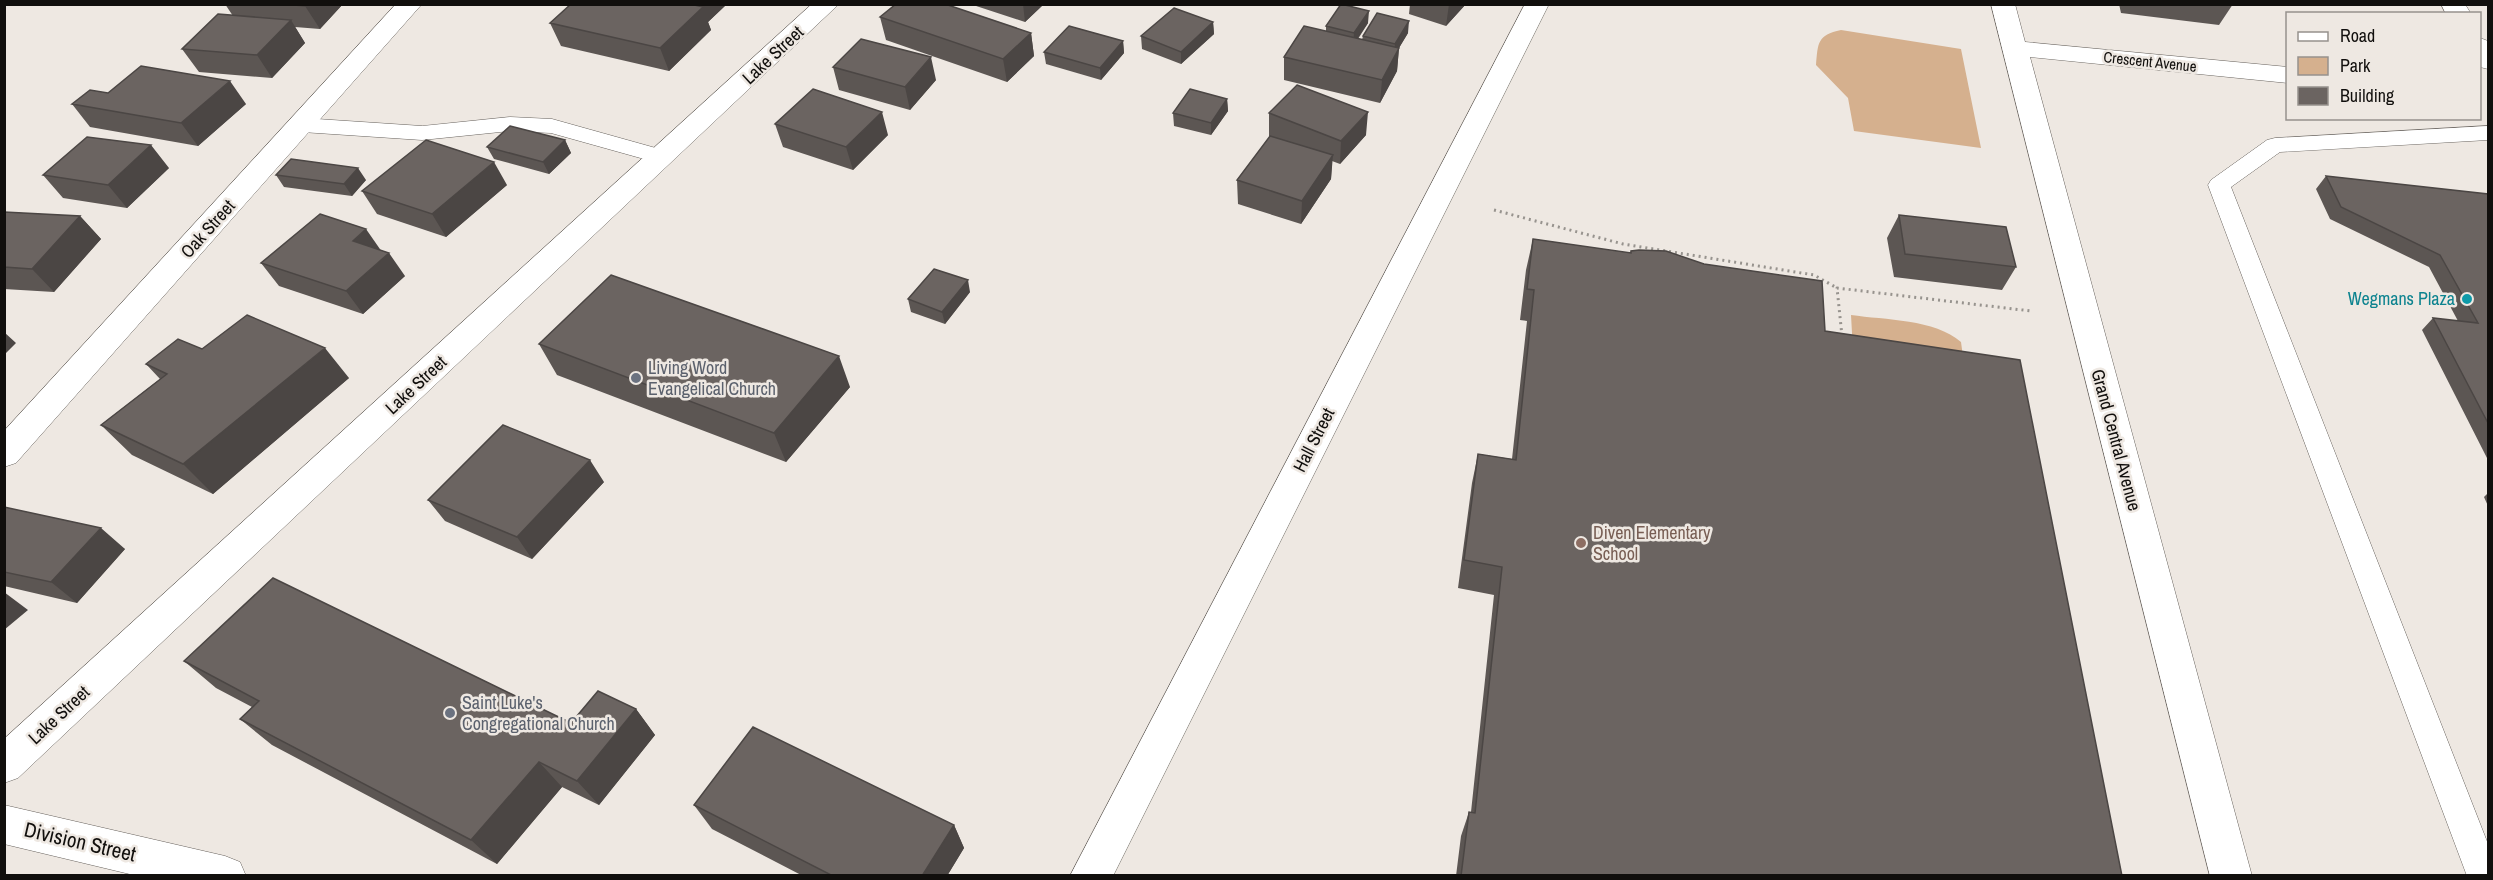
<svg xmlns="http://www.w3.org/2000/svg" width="2493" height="880" font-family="'Archivo Narrow',sans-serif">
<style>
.green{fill:#d5b08e}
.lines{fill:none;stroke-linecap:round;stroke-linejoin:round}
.lane-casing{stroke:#68635e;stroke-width:1}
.street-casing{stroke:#68635e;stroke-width:1}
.secondary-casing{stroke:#68635e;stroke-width:1}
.path{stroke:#97938e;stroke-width:3;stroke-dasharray:2 4;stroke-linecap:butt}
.lane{fill:#fff;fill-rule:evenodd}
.street{fill:#fff;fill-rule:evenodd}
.secondary{fill:#fff;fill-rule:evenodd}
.wall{fill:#5c5653}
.shaded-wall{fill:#4b4644}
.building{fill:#6b6461;stroke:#4b4644;stroke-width:1.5}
.culture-dot{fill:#0f9aa8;stroke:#eee8e2;stroke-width:2}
.worship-dot{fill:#6b7280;stroke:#eee8e2;stroke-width:2}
.education-dot{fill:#8d6e63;stroke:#eee8e2;stroke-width:2}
.labels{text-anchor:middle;stroke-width:5;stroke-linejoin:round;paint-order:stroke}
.far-street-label{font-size:15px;fill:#110f0d;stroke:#eee8e2}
.street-label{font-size:18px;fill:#110f0d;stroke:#eee8e2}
.culture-label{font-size:18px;fill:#0d838f;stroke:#eee8e2;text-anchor:end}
.worship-label{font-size:18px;fill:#5b616d;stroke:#eee8e2;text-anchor:start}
.education-label{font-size:18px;fill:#785e54;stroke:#eee8e2;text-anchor:start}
.near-street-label{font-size:21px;fill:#110f0d;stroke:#eee8e2}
</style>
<rect width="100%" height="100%" fill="#eee8e2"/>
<path class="green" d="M1841,30L1961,49L1981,148L1854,131L1848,98L1816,65C1818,43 1817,35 1841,30Z
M1851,315C1885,320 1935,319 1961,342L1967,386L1854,369Z"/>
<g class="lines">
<g class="lane-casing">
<path id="lane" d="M510,117L552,119L670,152L673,157L670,162L662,164L551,133L510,131L422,140L302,132L294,130L291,125L294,120L302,118L422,126Z
M2488,126V140L2280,152L2231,187L2488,844V876H2467L2208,185L2211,180L2267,140L2275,138Z"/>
</g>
<g class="street-casing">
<path id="street" d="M396,4H422L16,463L4,467V431Z
M1525,4H1549L1113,876H1070Z
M1991,4H2015L2025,42L2288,67V83L2030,57L2252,876H2210Z
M2441,4H2465L2471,14H2446Z
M2480,38L2488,41V69L2480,67Z
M4,805L225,856L240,862L246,876H138L4,844Z"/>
</g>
<g class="secondary-casing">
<path id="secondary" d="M812,4H839L18,778L4,783V739Z"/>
</g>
<path class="path" d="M1494,210L1623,244L1814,275L1837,288
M1842,336L1837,288L2031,311"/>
<use href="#lane" class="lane"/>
<use href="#street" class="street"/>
<use href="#secondary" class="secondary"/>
</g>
<path class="wall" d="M225,4H343L320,29L295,27L305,43L272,78L199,72L182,49L233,16Z
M571,4H727L708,22L711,30L669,71L561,46L550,23Z
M970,4H1044L1025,22Z
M1410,4H1466L1446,26L1409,14Z
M2119,4H2233L2219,25L2121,13Z
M880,17L1031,33L1034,56L1007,82L886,40Z
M1213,22L1214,34L1181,64L1142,49L1141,36Z
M1368,23L1358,39L1362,40L1363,36L1408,33L1399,48L1397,71L1380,103L1284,80V57L1326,31V26Z
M1123,41L1124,53L1101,80L1046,64L1044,52Z
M833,67L936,80L910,110L839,90Z
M108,93L246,104L198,146L90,127L72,104Z
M1227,99L1228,111L1211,135L1174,126L1173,113Z
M1269,113L1366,135L1340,164L1332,161L1331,179L1301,224L1238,204L1237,180L1270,137L1269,136Z
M775,124L888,135L853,170L783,147Z
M565,140L571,153L549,174L494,159L487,147Z
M169,168L127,208L63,198L43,175Z
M276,175L366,180L352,196L284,187Z
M2326,176L2488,194V460L2422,330L2433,318L2458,321L2429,267L2330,219L2316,189Z
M507,185L446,237L377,214L362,191Z
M4,212L80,216L101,239L54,292L4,289Z
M1899,215L2016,267L2002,290L1894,277L1887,238Z
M1533,239L1630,253L1631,251L1825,331L2122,876H1456L1461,836L1469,812H1471L1494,595L1458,588L1472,483L1478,454L1512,459L1527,321L1520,320L1526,270Z
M261,263L405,276L363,314L279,286Z
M970,292L945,324L911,312L908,299Z
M539,344L850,387L786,462L557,375Z
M202,349L349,378L213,494L132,455L101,425L160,379L146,364Z
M604,482L532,559L445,521L428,500Z
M2488,493V506L2484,497Z
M4,507L125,549L77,603L4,586Z
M184,661L571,723L636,709L655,735L599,805L562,787L497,864L272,745L240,719L252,707L216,688Z
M694,805L954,825L964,848L947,876H803L712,829Z"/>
<path class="shaded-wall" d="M307,4H343L320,29L305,6Z
M698,4H727L708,22L711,30L669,71L660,48L700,10Z
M1023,4H1044L1025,22Z
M1449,4H1466L1446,26Z
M1369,11L1368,23L1353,45L1354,33Z
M291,20L305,43L272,78L257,55Z
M1409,21L1408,33L1394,56L1395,44Z
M1213,22L1214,34L1181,64V52Z
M1031,33L1034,56L1007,82L1003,59Z
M1123,41L1124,53L1101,80L1100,68Z
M1399,48L1397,71L1380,103L1382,80Z
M931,57L936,80L910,110L905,87Z
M230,81L246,104L198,146L181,123Z
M1227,99L1228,111L1211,135V123Z
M882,112L888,135L853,170L846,147Z
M1368,112L1366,135L1340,164L1341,141Z
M565,140L571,153L549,174L543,162Z
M151,145L169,168L127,208L108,185Z
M1333,155L1331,179L1301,224L1302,201Z
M494,162L507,185L446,237L432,214Z
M358,168L366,180L352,196L344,184Z
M80,216L101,239L54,292L32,269Z
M366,229L382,252L353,241Z
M389,253L405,276L363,314L346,291Z
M968,280L970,292L945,324L942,312Z
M4,332L16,343L4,355Z
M325,348L349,378L213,494L183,464Z
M839,356L850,387L786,462L774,433Z
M590,460L604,482L532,559L517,537Z
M101,528L125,549L77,603L51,582Z
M4,592L28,610L4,630Z
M636,709L655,735L599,805L577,781Z
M539,762L562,787L497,864L471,840Z
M954,825L964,848L947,876H922Z"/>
<path class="building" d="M282,4H307L305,6Z
M571,4H690L703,7L660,48L550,23Z
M896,4H945L1031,33L1003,59L880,17Z
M1341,4L1369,11L1354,33L1326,26Z
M1174,8L1213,22L1181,52L1141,36Z
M1377,13L1409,21L1395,44L1363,36Z
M218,14L291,20L257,55L182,49Z
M1069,26L1123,41L1100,68L1044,52Z
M1304,26L1399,48L1382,80L1284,57Z
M861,39L931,57L905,87L833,67Z
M141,66L230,81L181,123L72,104L90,90L108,93Z
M1297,85L1368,112L1341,141L1269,113Z
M813,89L882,112L846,147L775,124Z
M1190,89L1227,99L1211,123L1173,113Z
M510,126L565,140L543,162L487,147Z
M1270,136L1333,155L1302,201L1237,180Z
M87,137L151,145L108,185L43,175Z
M426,140L494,162L432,214L362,191Z
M291,159L358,168L344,184L276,175Z
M2326,176L2488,194V423L2433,318L2478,323L2440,255L2341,207Z
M4,212L80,216L32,269L4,267Z
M320,214L366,229L353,241L389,253L346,291L261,263Z
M1899,215L2006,227L2016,267L1905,254Z
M1533,239L1631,253V251L1639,250L1666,251L1704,264L1822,281L1825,331L2020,360L2122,876H1461L1469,812L1475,813L1502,567L1464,560L1478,454L1516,460L1534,290L1527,289Z
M934,269L968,280L942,312L908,299Z
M611,275L839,356L774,433L539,344Z
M247,315L325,348L183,464L101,425L167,374L146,364L178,339L202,349Z
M503,425L590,460L517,537L428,500Z
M4,507L101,528L51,582L4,572Z
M273,578L571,723L598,691L636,709L577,781L539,762L471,840L240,719L259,701L184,661Z
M753,727L954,825L922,876H833L694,805Z"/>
<circle class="culture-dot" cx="2467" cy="299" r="6"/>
<g class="worship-dot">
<circle cx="636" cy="378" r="6"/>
<circle cx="450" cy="713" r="6"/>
</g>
<circle class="education-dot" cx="1581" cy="543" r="6"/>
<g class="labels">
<g class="far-street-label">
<text transform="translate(2150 62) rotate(6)" y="5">Crescent Avenue</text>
</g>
<g class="street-label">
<text transform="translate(773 55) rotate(-43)" y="6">Lake Street</text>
<text transform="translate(208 229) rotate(-48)" y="6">Oak Street</text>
<text transform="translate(416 385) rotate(-43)" y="6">Lake Street</text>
<text transform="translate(1314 440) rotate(-63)" y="6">Hall Street</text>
<text transform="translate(2116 440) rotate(75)" y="6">Grand Central Avenue</text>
<text transform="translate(59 715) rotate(-43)" y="6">Lake Street</text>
</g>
<g class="culture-label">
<text x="2455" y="305">Wegmans Plaza</text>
</g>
<g class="worship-label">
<text x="648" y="374">Living Word<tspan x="648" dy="21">Evangelical Church</tspan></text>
<text x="462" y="709">Saint Luke's<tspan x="462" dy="21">Congregational Church</tspan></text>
</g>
<g class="education-label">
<text x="1593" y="539">Diven Elementary<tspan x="1593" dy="21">School</tspan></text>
</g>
<g class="near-street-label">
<text transform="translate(80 842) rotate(13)" y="7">Division Street</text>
</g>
</g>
<rect width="2493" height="880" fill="none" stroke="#110f0d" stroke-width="12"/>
<rect x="2286" y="12" width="195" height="108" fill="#eee8e2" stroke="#96918d" stroke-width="1.5"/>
<rect x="2298" y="32" width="30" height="9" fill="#ffffff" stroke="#96918d" stroke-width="1.5"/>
<text x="2340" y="42" font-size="18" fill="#110f0d">Road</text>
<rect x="2298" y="57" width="30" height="18" fill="#d5b08e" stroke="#96918d" stroke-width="1.5"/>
<text x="2340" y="72" font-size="18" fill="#110f0d">Park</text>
<rect x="2298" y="87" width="30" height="18" fill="#6b6461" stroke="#96918d" stroke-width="1.5"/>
<text x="2340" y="102" font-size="18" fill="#110f0d">Building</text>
</svg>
